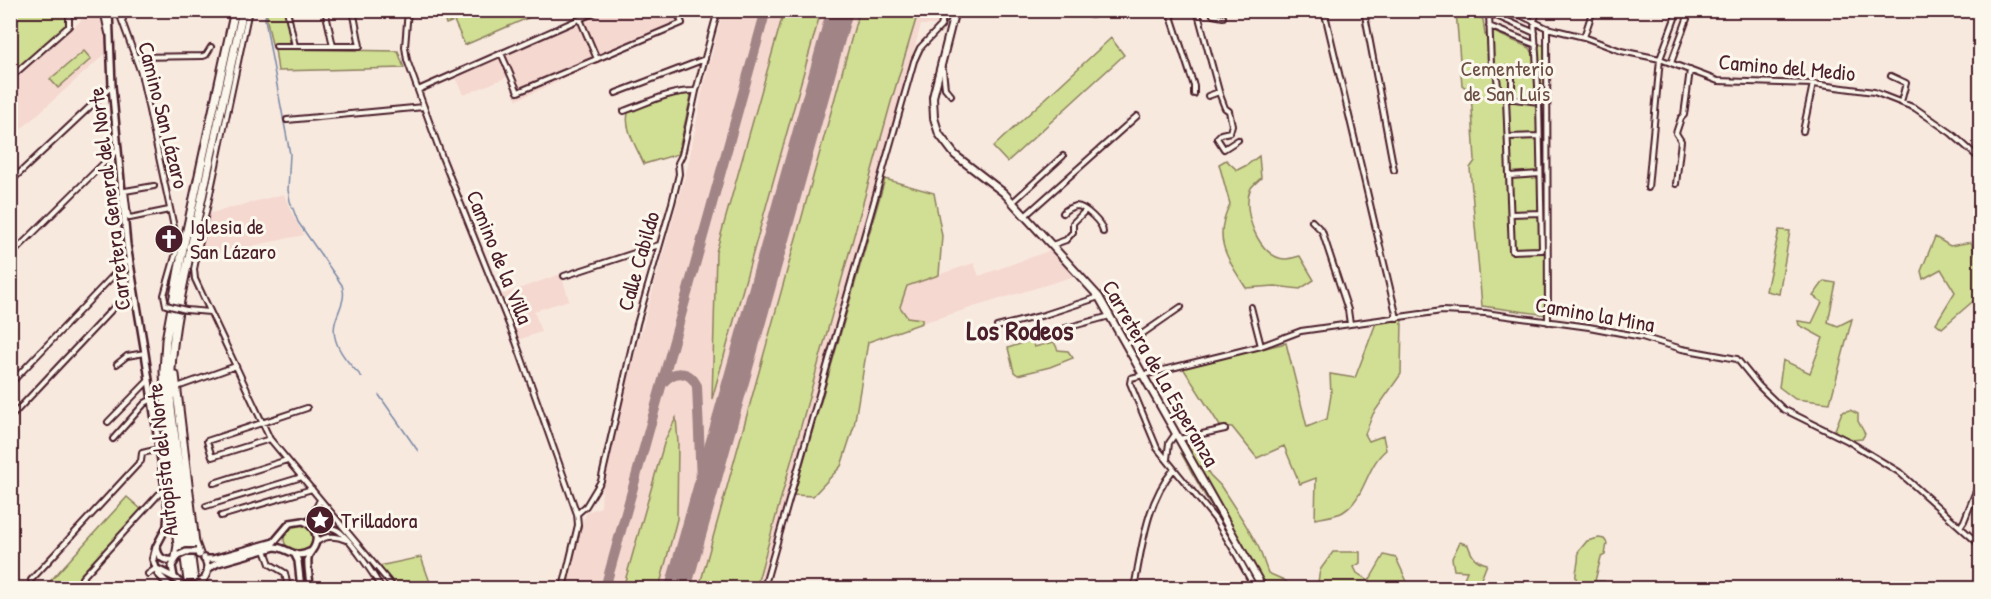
<svg xmlns="http://www.w3.org/2000/svg" width="1991" height="599" font-family="'Patrick Hand',sans-serif">
<style>
.built{fill:#f5d8cf}
.green{fill:#d0df93;stroke:#8d7f5f;stroke-width:1.5}
.lines{fill:none;stroke-linecap:round;stroke-linejoin:round}
.stream{stroke:#7989a5;stroke-width:1.5}
.taxiway{stroke:#a18485;stroke-width:10}
.runway{stroke:#a18485;stroke-width:26}
.street-casing{stroke:#4a1f2b;stroke-width:8}
.secondary-casing{stroke:#4a1f2b;stroke-width:10}
.primary-casing{stroke:#4a1f2b;stroke-width:10}
.highway-casing{stroke:#4a1f2b;stroke-width:11}
.street{stroke:#fbf7ec;stroke-width:4}
.secondary{stroke:#fbf7ec;stroke-width:5}
.primary{stroke:#fbf7ec;stroke-width:6}
.highway{stroke:#fbf7ec;stroke-width:7}
.street-bridge-casing{stroke:#4a1f2b;stroke-width:8;stroke-linecap:butt}
.secondary-bridge-casing{stroke:#4a1f2b;stroke-width:10;stroke-linecap:butt}
.street-bridge{stroke:#fbf7ec;stroke-width:4}
.secondary-bridge{stroke:#fbf7ec;stroke-width:5}
.labels{text-anchor:middle;stroke-width:6;stroke-linejoin:round;paint-order:stroke}
.street-label{font-size:22px;fill:#4a1f2b;stroke:#fbf7ec}
.park-label{font-size:22px;fill:#6c4f45;stroke:#fbf7ec}
.poi-label{font-size:22px;fill:#4a1f2b;stroke:#fbf7ec;text-anchor:start}
.district-label{font-size:28px;font-weight:bold;fill:#4a1f2b;stroke:#fbf7ec}
</style>
<rect width="100%" height="100%" fill="#f8e9df"/>
<filter id="ink" filterUnits="userSpaceOnUse"><feTurbulence type="fractalNoise" baseFrequency=".0167" numOctaves="2"/><feDisplacementMap in="SourceGraphic" scale="12" xChannelSelector="R" yChannelSelector="G"/><feConvolveMatrix kernelMatrix="1 2 1 2 8 2 1 2 1" color-interpolation-filters="sRGB"/></filter>
<g filter="url(#ink)">
<path class="built" d="M101,10L105,17V54L11,138V82L92,11Z
M600,11H676L682,23L598,64L517,100L507,77L464,95L453,74Z
M723,11H942L938,25H921L762,588H565L581,524L587,512L601,507L602,483L625,390L688,165L703,88Z
M284,194L291,212L304,235L198,257L207,214Z
M1054,249L1075,276L922,323V319L907,317L900,307L907,285L974,263L979,276Z
M561,274L569,300L534,311L541,332L518,340L501,295Z"/>
<path class="green" d="M11,10L64,11L67,17L66,26L11,74Z
M464,10H544V11L465,45L454,21L446,24L444,18Z
M267,11H285L290,43L272,44L267,21Z
M784,11H821L712,399L716,252Z
M859,11H926L917,16L891,102L756,588H699Z
M1456,11H1464L1483,19L1485,35L1494,32L1530,48L1532,52L1538,51L1537,43L1545,46L1547,315L1482,306L1470,168L1475,161L1471,92L1462,85Z
M1111,38L1124,55L1007,162L993,147Z
M275,49L398,51L404,68L278,71Z
M84,51L91,59L58,88L50,79Z
M686,93L691,96L678,154L644,164C638,150 622,126 629,111L658,100Z
M1259,156L1261,178C1258,181 1253,185 1251,188C1240,210 1260,260 1286,259C1290,259 1296,257 1300,256L1314,280L1300,289L1275,286L1246,288C1227,258 1212,239 1230,204L1219,164L1226,160L1237,170L1247,165Z
M885,179L934,193L942,236L939,275L907,286L900,307L907,317L922,319V323L868,342L854,426L841,466L813,496L794,495Z
M1779,230L1790,231L1779,294L1766,291Z
M1935,237L1950,246L1971,242L1980,267V297L1972,302L1942,328L1936,323L1955,292L1941,269L1923,279L1921,271Z
M1824,281L1836,283L1828,322L1838,326L1852,319L1830,403L1795,399L1779,387L1783,360L1810,373L1823,338L1799,325L1798,321L1812,323L1822,302L1813,296Z
M1402,320L1401,374L1373,414L1365,434L1369,441L1383,436L1386,450C1366,466 1365,499 1343,512C1336,516 1324,517 1315,519L1316,478L1300,484L1284,446L1257,458L1232,427L1220,426L1183,368L1286,343L1307,427L1327,419L1331,395L1330,374L1355,378L1376,323Z
M1032,340L1034,347L1054,342L1058,350L1068,351L1073,358L1050,367L1018,375L1014,372L1008,348Z
M1850,410L1858,414V421L1865,434L1862,439L1851,440L1834,432L1842,412Z
M676,418L678,443L677,519L659,588H623L665,440Z
M1190,443L1210,475L1220,485L1244,522L1259,548L1268,573L1284,580L1293,588H1263L1245,553L1209,503L1181,453Z
M127,497L141,509L71,588H44Z
M284 538a15 15 0 1 1 30 0a15 15 0 1 1-30 0Z
M1599,538L1604,539L1607,543L1605,555L1601,557L1595,581H1604L1611,585V587L1582,588C1569,577 1581,566 1578,552L1587,541Z
M1460,542L1468,545C1472,557 1475,561 1487,564L1478,587L1474,588H1460L1467,571L1454,570L1452,558Z
M1333,552H1360V563L1354,567L1357,573L1369,581L1384,555L1396,558L1410,588H1317L1320,570Z
M421,557L432,588H398L379,566Z"/>
<g class="lines">
<path class="stream" d="M266,10L265,19L272,59L290,154L288,190L290,201L298,222L342,285C347,299 338,310 335,323C330,344 348,363 362,377
M379,395L418,451"/>
<path class="taxiway" d="M662,384C673,370 689,369 697,386L702,506
M605,588L766,10"/>
<path class="runway" d="M678,588L840,10"/>
<g class="street-casing">
<path id="street" d="M103,10L108,33
M118,10L141,73L178,246L164,295L166,305
M123,10V19
M249,10L194,269L195,279L270,439L394,588
M287,10L295,46
M325,10L333,46
M408,10L405,47L407,60L442,157L516,342L577,514L578,525L563,588
M1073,10L1091,15L1115,10
M1169,10L1194,86V94
M1197,10L1220,95L1225,108L1229,111L1232,125L1230,132L1221,134L1217,138L1224,149L1238,140
M1211,10L1213,15L1223,17
M1324,10L1397,318
M1364,10L1394,170
M1483,10L1535,33
M1510,10L1547,28L1584,37L1621,51L1660,59L1718,81L1813,84L1874,92L1915,108L1951,133L1980,159
M1489,13L1491,65L1492,69L1496,70L1499,94L1506,98L1539,102
M580,19L597,59
M1489,26L1536,45
M1547,28L1548,322
M1584,37L1593,10
M276,46H360L353,10
M501,53L518,92L682,23L676,10
M135,57L203,56L206,55L211,47
M1671,63L1687,19
M940,68L943,70L945,88L951,95
M1496,70L1537,69
M1891,76L1906,83L1901,102
M10,78L69,26V10
M418,90L600,10
M616,93L705,59
M1208,96L1219,92
M1506,98L1512,251L1542,250L1539,102L1534,21L1538,10
M1506,98L1512,93V70
M624,111C647,103 671,90 696,91
M287,120L424,107
M1803,131L1813,84
M1508,137L1539,136
M1509,176L1540,174
M10,182L112,86
M1676,184L1681,141L1676,133L1681,118L1684,115L1690,70
M1648,188L1660,59L1678,10
M125,191L128,216L130,218L169,210
M125,191L154,186
M1013,202L1063,156
M1063,213C1066,209 1071,207 1076,206C1085,206 1103,224 1103,232
M1511,214L1541,213
M1025,216L1137,116
M1312,221L1322,231L1348,310L1350,324
M1052,245L1066,240L1073,232V223L1085,211
M10,256L117,150
M564,276L659,245
M1251,307L1261,346
M186,310L210,312
M997,327L1044,315L1099,297
M1040,335L1110,316
M1126,345L1181,307
M117,364L127,356L145,353
M10,384L128,260
M180,386L236,366
M10,418L134,286
M108,422L149,380
M113,439L145,403L152,399
M270,439L212,457L207,441L307,408
M1179,439L1225,429
M1167,459L1169,443L1176,433
M214,483L287,460
M206,506L302,477
M577,514L586,506L601,481L637,324L672,203L679,174L678,163L682,155L696,91L718,10
M221,516L312,489
M308,523L320,500
M313,527C321,528 330,526 337,530C348,536 375,576 381,588
M1960,527L1964,521L1980,481
M317,542C326,535 335,535 346,540
M265,550L270,564L285,573L288,588
M148,574L155,569
M82,578L159,494L166,492
M31,580L138,464L141,461L142,453L159,449
M764,588L914,61L920,48L941,26L945,10
M1134,588C1142,548 1146,502 1174,469
M1255,588L1235,552L1215,519L1157,448L1130,383L1131,378L1261,346L1301,331L1442,311L1485,313L1589,327L1642,337L1682,349L1737,359L1759,386L1783,409L1848,441L1899,472L1980,545"/>
</g>
<g class="secondary-casing">
<path id="secondary" d="M109,10L112,86L127,245L145,353L168,508L167,526L156,547L153,559L158,574L172,588
M157,548C159,559 164,561 175,560
M295,555L298,561L301,588
M204,559H213L274,542L290,523L303,521C313,525 319,534 315,545C313,551 309,552 308,558C307,568 310,579 310,588
M157,569L175,578L182,585
M207,569L218,563L275,547C289,548 295,560 309,552
M174,577L172,566L178,556
M199,584C208,577 210,568 204,558"/>
</g>
<g class="primary-casing">
<path id="primary" d="M955,10L933,97L934,118L939,134L955,155L1004,193L1099,297L1263,588"/>
</g>
<g class="highway-casing">
<path id="highway" d="M175,375L195,543L199,554
M167,454L178,545L176,557
M180,584L182,588
M189,588L166,416L164,371L166,340L182,253L235,10
M195,588L171,408C167,344 184,282 197,220C213,150 228,80 243,10
M201,588L202,582"/>
</g>
<use href="#street" class="street"/>
<use href="#secondary" class="secondary"/>
<use href="#primary" class="primary"/>
<use href="#highway" class="highway"/>
<g class="street-bridge-casing">
<path id="street-bridge" d="M166,305L186,310"/>
</g>
<g class="secondary-bridge-casing">
<path id="secondary-bridge" d="M179,555L186,552H196
M184,586L197,585"/>
</g>
<use href="#street-bridge" class="street-bridge"/>
<use href="#secondary-bridge" class="secondary-bridge"/>
</g>
</g>
<defs>
<g id="church-disc" transform="scale(1.5)"><circle r="9.5" fill="#4a1f2b" stroke="#fbf7ec"/><path d="M-1.2-6h2.4v3.5h3.3v2.4h-3.3V6h-2.4V-.1h-3.3v-2.4h3.3Z" fill="#fff"/></g>
<g id="sight-disc" transform="scale(1.5)"><circle r="9.5" fill="#4a1f2b" stroke="#fbf7ec"/><path d="M0-6L1.8-2.2L6-1.7L2.9 1.2L3.7 5.4L0 3.3L-3.7 5.4L-2.9 1.2L-6-1.7L-1.8-2.2Z" fill="#fff"/></g>
</defs>
<g fill-rule="evenodd">
<use href="#church-disc" x="169" y="239"/>
<use href="#sight-disc" x="320" y="520"/>
</g>
<g class="labels">
<g class="street-label">
<text transform="translate(1787 67) rotate(5)" y="8">Camino del Medio</text>
<text transform="translate(164 115) rotate(76)" y="8">Camino San Lázaro</text>
<text transform="translate(109 199) rotate(-97)" y="8">Carretera General del Norte</text>
<text transform="translate(500 257) rotate(68)" y="8">Camino de la Villa</text>
<text transform="translate(638 261) rotate(-74)" y="8">Calle Cabildo</text>
<text transform="translate(1595 314) rotate(10)" y="8">Camino la Mina</text>
<text transform="translate(1161 373) rotate(60)" y="8">Carretera de La Esperanza</text>
<text transform="translate(162 460) rotate(-96)" y="8">Autopista del Norte</text>
</g>
<g class="park-label">
<text x="1507" y="76">Cementerio<tspan x="1507" dy="25">de San Luís</tspan></text>
</g>
<g class="poi-label">
<text x="190" y="234">Iglesia de<tspan x="190" dy="25">San Lázaro</tspan></text>
<text x="341" y="528">Trilladora</text>
</g>
<g class="district-label">
<text x="1020" y="340">Los Rodeos</text>
</g>
</g>
<rect width="1991" height="599" fill="none" stroke="#fbf7ec" stroke-width="36"/>
<rect x="18" y="18" width="1955" height="563" fill="none" stroke="#4a1f2b" stroke-width="2" filter="url(#ink)"/>
</svg>
